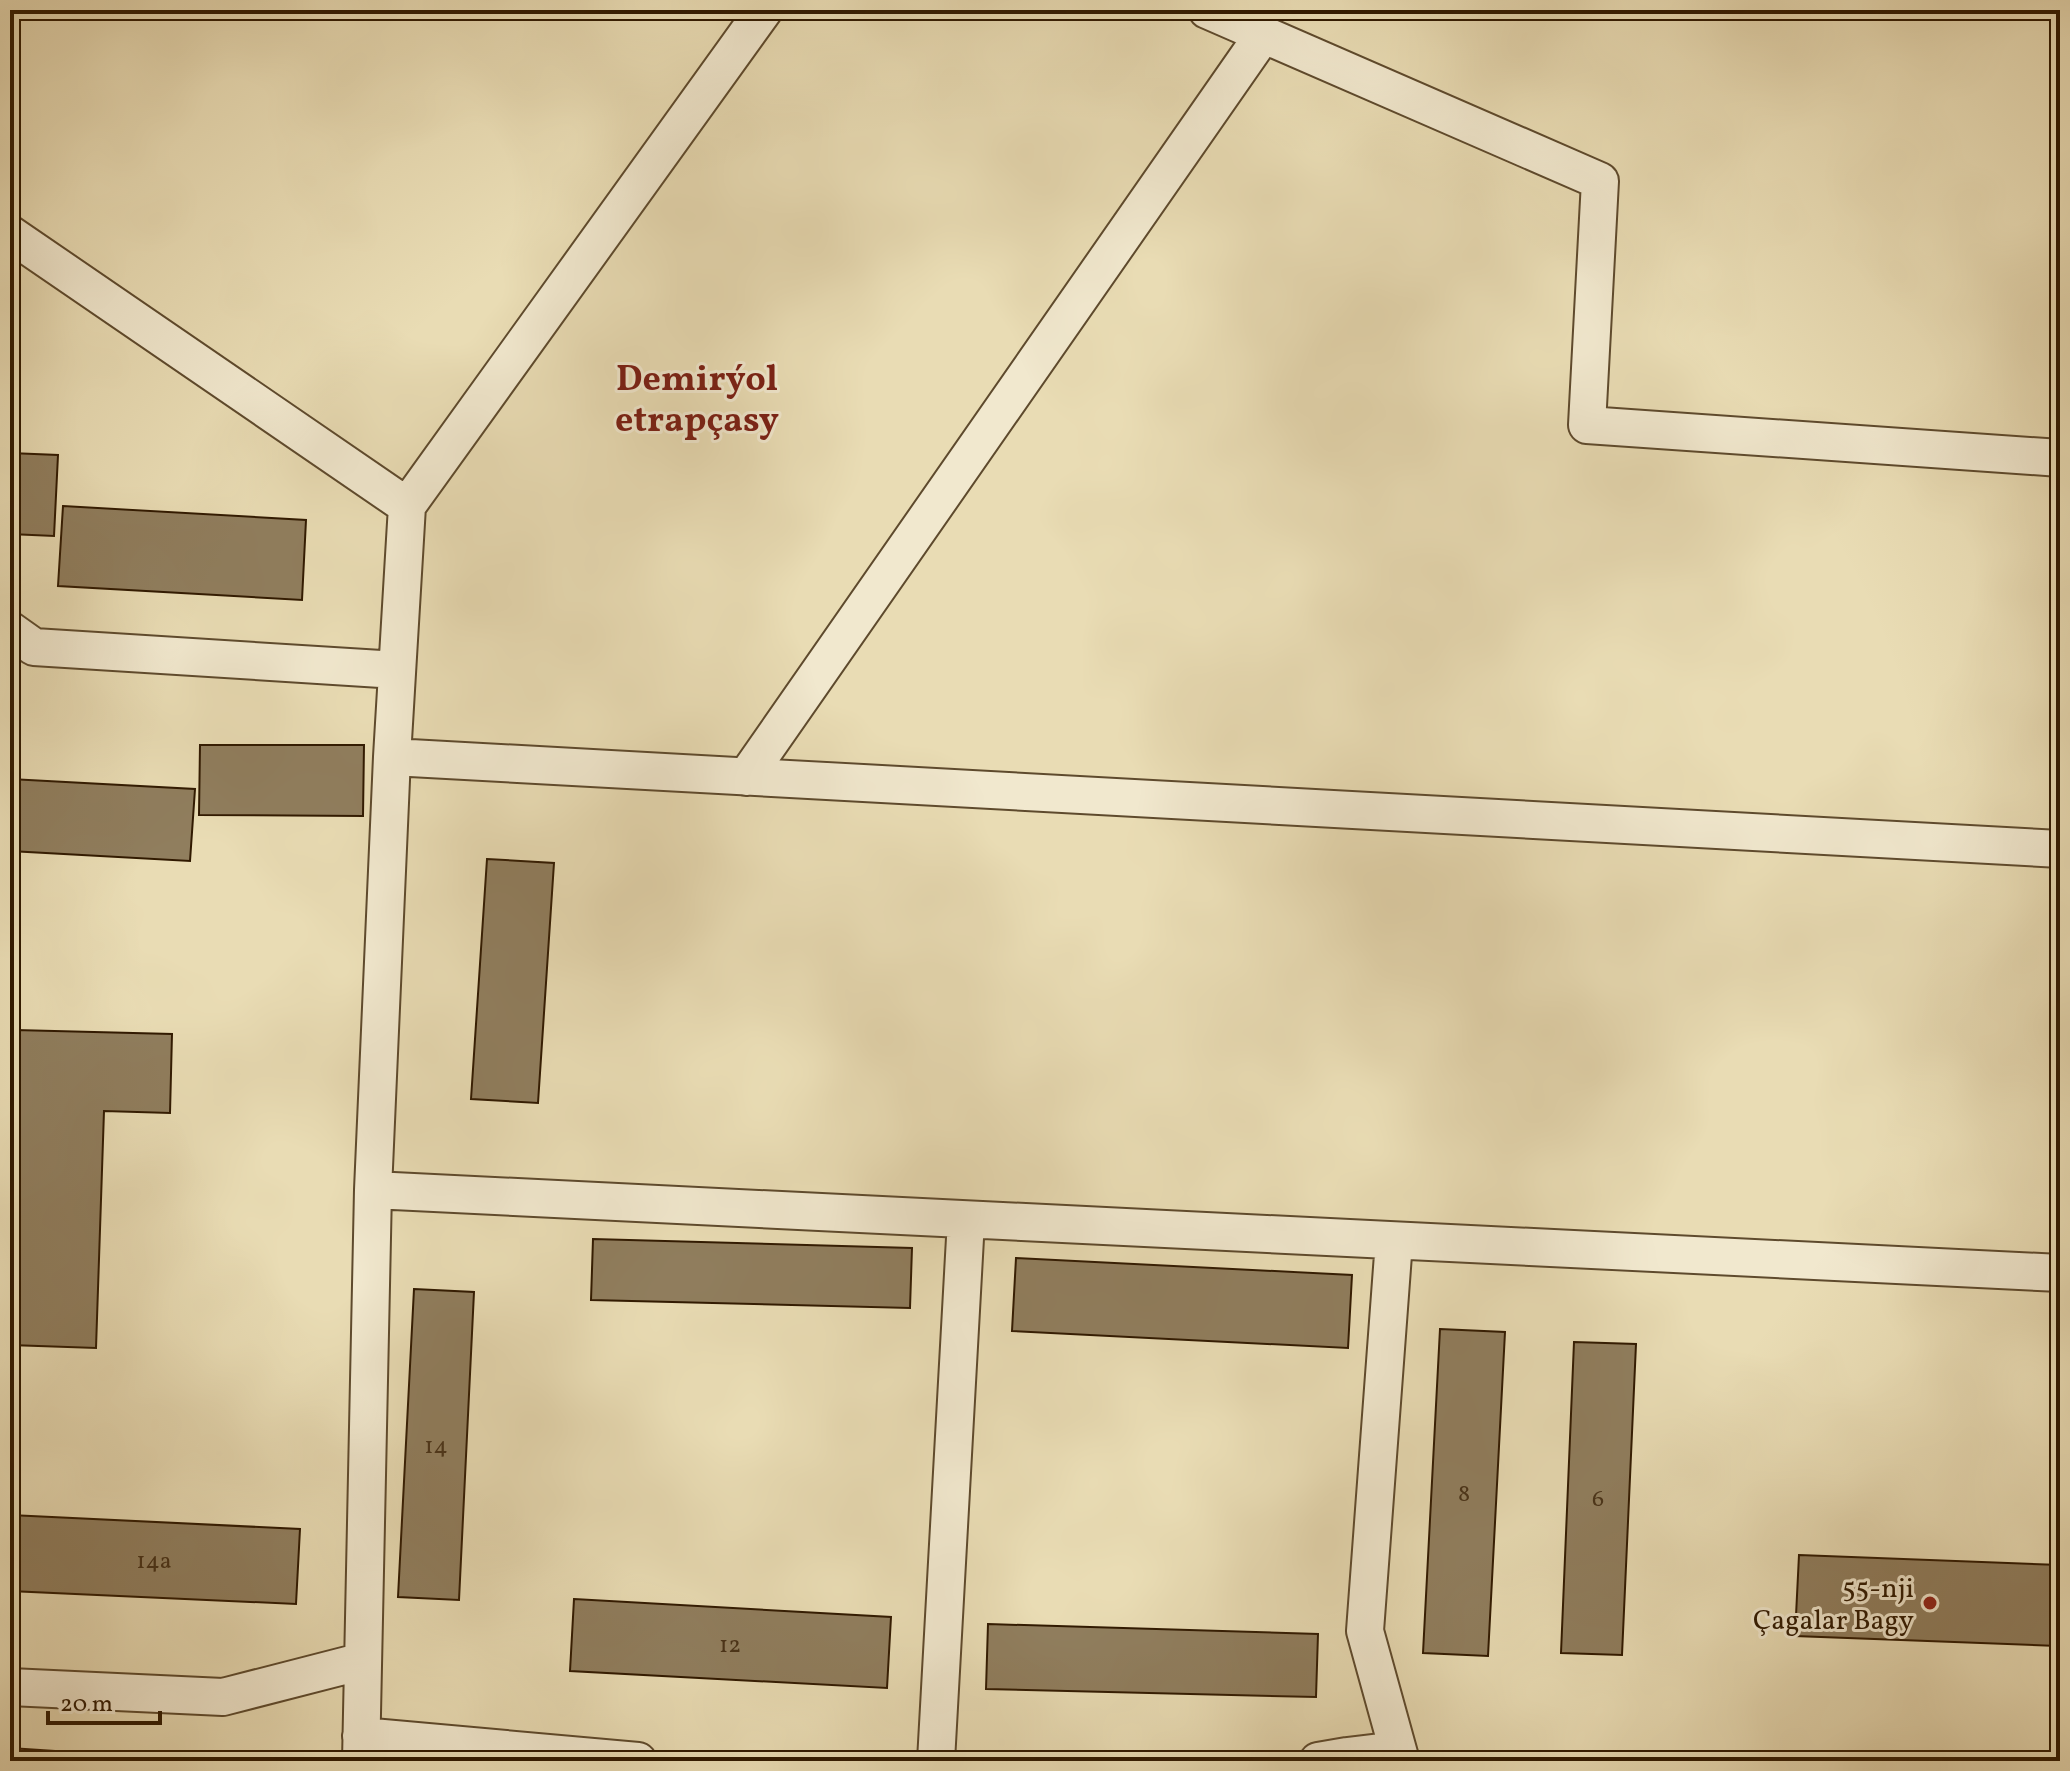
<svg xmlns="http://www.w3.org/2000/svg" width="2070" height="1771" font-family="Vollkorn,serif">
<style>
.building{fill:#907e5e;stroke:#301900;stroke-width:2}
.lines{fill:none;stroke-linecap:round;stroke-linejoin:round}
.street-casing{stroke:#5e4a2d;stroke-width:40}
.street{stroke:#f1e8ce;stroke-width:36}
.poi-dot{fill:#8f2418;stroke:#f1e8ce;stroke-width:3}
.labels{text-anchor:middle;stroke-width:6;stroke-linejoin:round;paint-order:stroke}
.number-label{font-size:24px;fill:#483218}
.poi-label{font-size:28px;fill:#301900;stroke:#f1e8ce;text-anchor:end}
.district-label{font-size:36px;font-weight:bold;fill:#7a1f14;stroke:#f1e8ce}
</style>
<rect width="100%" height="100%" fill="#e9dcb4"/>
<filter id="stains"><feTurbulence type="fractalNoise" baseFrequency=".0025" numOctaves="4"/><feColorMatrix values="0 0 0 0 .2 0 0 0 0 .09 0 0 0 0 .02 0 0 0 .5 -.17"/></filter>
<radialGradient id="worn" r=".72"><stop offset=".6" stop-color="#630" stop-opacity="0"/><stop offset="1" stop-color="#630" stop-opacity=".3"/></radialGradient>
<path class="building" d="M10,453L58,455L54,536L10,534Z
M63,506L306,520L302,600L58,586Z
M200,745H364L363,816L199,815Z
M10,779L195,789L190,861L10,851Z
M487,859L554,863L538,1103L471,1099Z
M15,1030L172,1034L170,1113L104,1111L96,1348L10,1345V1164Z
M593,1239L912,1248L910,1308L591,1300Z
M1016,1258L1352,1275L1348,1348L1012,1331Z
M414,1289L474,1292L459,1600L398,1597Z
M1440,1329L1505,1332L1488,1656L1423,1653Z
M1574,1342L1636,1344L1622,1655L1561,1653Z
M10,1515L300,1529L296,1604L10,1591Z
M1799,1555L2060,1565L2057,1646L1795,1636Z
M574,1599L891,1617L887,1688L570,1671Z
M988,1624L1318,1634L1316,1697L986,1689Z
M10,1748L206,1761H10Z"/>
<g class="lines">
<g class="street-casing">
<path id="street" d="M1207,10L1600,181L1587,425L2060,458
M10,234L407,506
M10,630L34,647L397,670
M392,757L2060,849
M746,777L1263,35
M373,1190L2060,1273
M1394,1241L1365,1631L1401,1761
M10,1687L223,1697L363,1661
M361,1736L638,1761
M361,1761L373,1190L392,757L407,506L764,10
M936,1761L966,1220
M1318,1761L1347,1756L1397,1750"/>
</g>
<use href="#street" class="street"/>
</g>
<circle class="poi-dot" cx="1930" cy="1603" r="8"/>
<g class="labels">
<g class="number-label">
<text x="436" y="1453">14</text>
<text x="1464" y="1501">8</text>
<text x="1598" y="1506">6</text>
<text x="154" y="1568">14a</text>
<text x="730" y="1652">12</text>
</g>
<g class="poi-label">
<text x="1914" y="1597">55-nji<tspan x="1914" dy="32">Çagalar Bagy</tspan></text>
</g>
<g class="district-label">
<text x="697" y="390">Demirýol<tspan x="697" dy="41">etrapçasy</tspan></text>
</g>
</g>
<rect width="2070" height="1771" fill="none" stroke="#e9dcb4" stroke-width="40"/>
<rect x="12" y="12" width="2046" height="1747" fill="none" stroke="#301900" stroke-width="4"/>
<rect x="20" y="20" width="2030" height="1731" fill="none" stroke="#301900" stroke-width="2"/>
<path d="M48 1711v12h112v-12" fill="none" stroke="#301900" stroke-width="4"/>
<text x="60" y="1711" font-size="24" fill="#301900" stroke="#f1e8ce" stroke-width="6" paint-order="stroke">20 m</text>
<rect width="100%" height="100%" filter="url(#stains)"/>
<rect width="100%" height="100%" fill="url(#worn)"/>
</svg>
